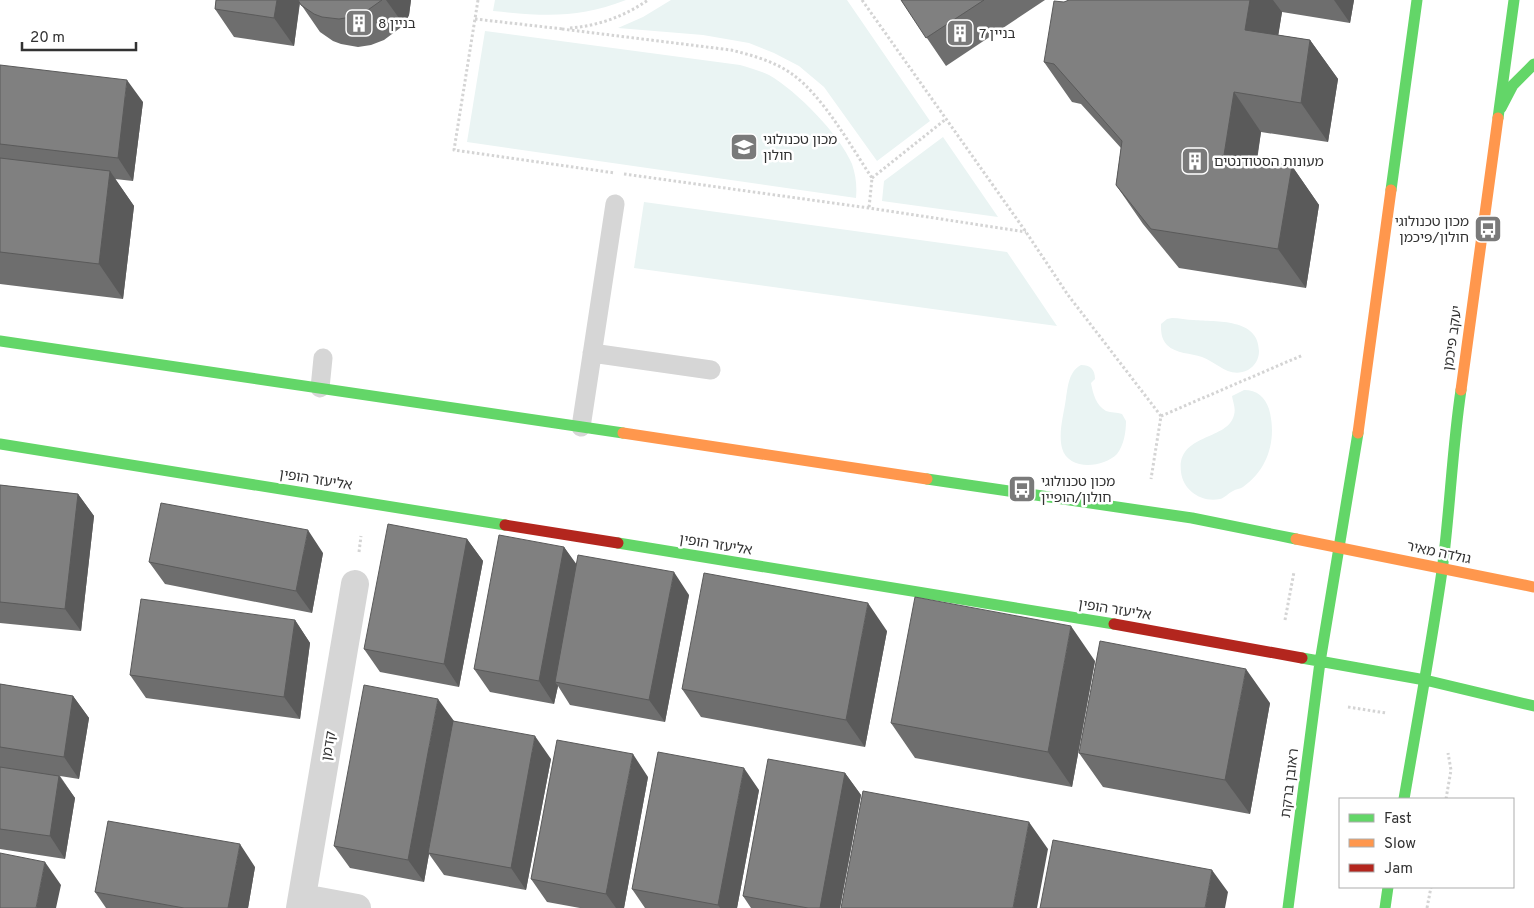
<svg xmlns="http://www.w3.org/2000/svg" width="1534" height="908" font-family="Overpass,'Noto Sans Hebrew',sans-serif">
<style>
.green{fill:#eaf4f3}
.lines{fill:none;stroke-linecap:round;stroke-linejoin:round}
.path{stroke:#d4d4d4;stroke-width:3;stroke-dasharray:2.5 2.5;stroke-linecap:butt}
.lane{stroke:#d6d6d6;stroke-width:19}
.street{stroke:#d6d6d6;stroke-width:28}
.fast{stroke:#63d668;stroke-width:11}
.slow{stroke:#ff974d;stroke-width:11}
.jam{stroke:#b3261e;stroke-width:11}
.wall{fill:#6e6e6e}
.shaded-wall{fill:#5a5a5a}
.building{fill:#808080;stroke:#5a5a5a}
.labels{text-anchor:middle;stroke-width:5;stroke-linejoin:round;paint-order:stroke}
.poi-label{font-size:14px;fill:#323232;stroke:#fff;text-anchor:start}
.street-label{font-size:14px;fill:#323232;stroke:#fff}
</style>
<rect width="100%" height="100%" fill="#fff"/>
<path class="green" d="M495,0H626C578,19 543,16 493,11Z
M671,0H847L930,121L877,161L824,87L799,66L774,53L749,43L703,35L618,28L643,17Z
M485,31L740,65C750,68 761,71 769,75C797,91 840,135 852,164C856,176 857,186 856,198L467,142Z
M943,137L998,217L882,201L884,181Z
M644,202L1007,252L1057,326L634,268Z
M1172,318C1179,318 1187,320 1194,320C1216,322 1259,318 1259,351C1259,359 1255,366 1248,370C1229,379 1218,363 1202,357C1191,353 1176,354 1167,345C1161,338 1161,332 1161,324L1167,319Z
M1081,365C1090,365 1095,369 1095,379L1091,383C1093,394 1096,405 1106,411C1111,413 1117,412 1122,414L1126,421C1126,432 1124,445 1117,454C1103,468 1068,471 1062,448C1058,432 1064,414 1066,398C1068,386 1069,371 1081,365Z
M1244,390C1257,390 1265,397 1269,409C1277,438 1269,469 1243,487C1240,489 1236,489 1233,491C1228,493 1225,498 1220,499C1201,503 1183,490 1181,472C1176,433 1228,441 1234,415C1236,408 1233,403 1232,396Z"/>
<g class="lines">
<path class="path" d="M478,0L454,150L615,173
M862,0L1026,232L1068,295L1161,416L1151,479
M475,19L563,29
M570,28C598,26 625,16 648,0
M562,29L731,50C751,55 774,61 792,74C823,96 850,145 872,178L869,208
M624,174L869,208L1026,232
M872,178L946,119
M1161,416L1303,355
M359,552L361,536
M1285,620L1294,572
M1348,707L1386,713
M1446,799L1451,770L1448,753
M1427,908L1431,887"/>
<path class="lane" d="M592,353L711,370
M320,388L323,358
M581,427L615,204"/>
<path class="street" d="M303,898L357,908
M300,908L355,584"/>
<path class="fast" d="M1501,108L1513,85L1534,64
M1498,118L1514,0
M1391,190L1417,0
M0,341L623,433
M0,444L505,525
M927,479L1192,518L1296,539
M618,543L1114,624
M1302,658L1425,680L1534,706
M1404,799C1417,723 1431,647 1442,571C1450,511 1452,450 1461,390
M1288,908L1320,662L1358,433
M1385,908L1388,887"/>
<path class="slow" d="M1461,390L1498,118
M623,433L927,479
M1358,433L1391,190
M1296,539L1534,587"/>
<path class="jam" d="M505,525L618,543
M1114,624L1302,658"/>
</g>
<path class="wall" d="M216,0H411L409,15L404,25L384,40L371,45L358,47L341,44L333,41L320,32L300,3L294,46L234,37L215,9Z
M901,0H1045L946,66Z
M1069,0H1354L1350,23L1282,12L1278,35L1310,40L1338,79L1328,142L1261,132L1257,161L1292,166L1319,205L1306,288L1179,268L1143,224L1116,185L1121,148L1081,104L1072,102L1044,62L1064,2Z
M0,65L143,102L133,181L115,179L134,206L123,299L0,284Z
M0,485L78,494L94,516L81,631L0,623Z
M467,539L483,561L459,687L380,672L364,649Z
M564,547L576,565L689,595L665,722L570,705L558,686L554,704L490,692L474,669Z
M323,553L312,613L165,584L149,562Z
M295,620L310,643L300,719L146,698L130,675Z
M887,631L865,747L701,717L682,689Z
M1095,661L1072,787L915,758L891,723Z
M0,684L73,696L89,718L79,779L60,776L75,798L65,859L0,849Z
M1270,703L1250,814L1103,787L1079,753Z
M454,721L551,759L526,890L444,875L429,854L424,882L350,868L334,846Z
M845,773L861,795L840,908H751L743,896Z
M648,777L624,908H580L547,902L531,879Z
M759,790L737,908H645L632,889Z
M255,867L248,908H106L95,892Z"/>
<path class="shaded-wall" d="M277,0H300L294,46L274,18Z
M386,0H411L409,15L404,25Z
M1250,0H1273L1282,12L1273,69L1245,30Z
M1334,0H1354L1350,23Z
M1310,40L1338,79L1328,142L1301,103Z
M127,80L143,102L133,181L118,158Z
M1234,92L1261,132L1251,195L1224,155Z
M1292,166L1319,205L1306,288L1278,249Z
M110,171L134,206L123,299L99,264Z
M78,494L94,516L81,631L65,609Z
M308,530L323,553L312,613L296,591Z
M467,539L483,561L459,687L444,664Z
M564,547L580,569L555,682L558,686L554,704L539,681Z
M674,572L689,595L665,722L649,700Z
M868,603L887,631L865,747L846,720Z
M295,620L310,643L300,719L284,697Z
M1071,626L1095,661L1072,787L1048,752Z
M1246,669L1270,703L1250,814L1225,780Z
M73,696L89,718L79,779L64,757Z
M438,699L454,721L428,853L429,854L424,882L408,860Z
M535,736L551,759L526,890L511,868Z
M633,754L648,777L624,908H616L606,894Z
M744,768L759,790L737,908H720L718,905Z
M845,773L861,795L840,908H820Z
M59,776L75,798L65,859L50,836Z
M1029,822L1048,849L1037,908H1013Z
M240,844L255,867L248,908H228Z
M45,862L61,885L56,908H36Z
M1212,870L1228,892L1225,908H1205Z"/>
<path class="building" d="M216,0H277L274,18L215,9Z
M298,0H382L365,12L351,17L339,19L322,17L314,14L301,5Z
M901,0H984L926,38Z
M1069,0H1250L1245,30L1310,40L1301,103L1234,92L1224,155L1292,166L1278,249L1151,229L1116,185L1122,141L1054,64L1044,62L1054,1L1064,2Z
M0,65L127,80L118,158L0,144Z
M0,158L110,171L99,264L0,252Z
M0,485L78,494L65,609L0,602Z
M161,503L308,530L296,591L149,562Z
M388,524L467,539L444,664L364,649Z
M499,535L564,547L539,681L474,669Z
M578,555L674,572L649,700L555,682Z
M704,573L868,603L846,720L682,689Z
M915,597L1071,626L1048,752L891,723Z
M141,599L295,620L284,697L130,675Z
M1100,641L1246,669L1225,780L1079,753Z
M0,684L73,696L64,757L0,747Z
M364,685L438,699L408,860L334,846Z
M453,721L535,736L511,868L428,853Z
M557,740L633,754L606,894L531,879Z
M658,752L744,768L718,905L632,889Z
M768,759L845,773L820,908H808L743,896Z
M0,767L59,776L50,836L0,829Z
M863,791L1029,822L1013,908H841Z
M108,821L240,844L228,908H184L95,892Z
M1053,840L1212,870L1205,908H1040Z
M0,853L45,862L36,908H0Z"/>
<defs>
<g id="building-square" transform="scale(1.4375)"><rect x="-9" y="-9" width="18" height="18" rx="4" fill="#7a7a7a" stroke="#fff"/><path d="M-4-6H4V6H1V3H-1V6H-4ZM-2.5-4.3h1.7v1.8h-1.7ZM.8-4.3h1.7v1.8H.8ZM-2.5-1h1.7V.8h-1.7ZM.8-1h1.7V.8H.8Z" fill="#fff"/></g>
<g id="university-square" transform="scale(1.4375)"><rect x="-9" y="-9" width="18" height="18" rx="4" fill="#7a7a7a" stroke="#fff"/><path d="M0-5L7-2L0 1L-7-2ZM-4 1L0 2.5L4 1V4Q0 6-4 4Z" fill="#fff"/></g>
<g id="bus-square" transform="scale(1.4375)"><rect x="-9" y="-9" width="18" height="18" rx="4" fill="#7a7a7a" stroke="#fff"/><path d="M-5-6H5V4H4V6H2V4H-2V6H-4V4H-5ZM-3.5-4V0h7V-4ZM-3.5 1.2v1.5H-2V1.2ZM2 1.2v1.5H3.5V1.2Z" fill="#fff"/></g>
</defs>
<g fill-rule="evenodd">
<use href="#building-square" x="359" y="23"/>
<use href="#building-square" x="960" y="33"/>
<use href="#university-square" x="744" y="147"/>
<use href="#building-square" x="1195" y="161"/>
<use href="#bus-square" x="1488" y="229"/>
<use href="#bus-square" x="1022" y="489"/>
</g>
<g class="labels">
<g class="poi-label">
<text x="378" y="28">בניין 8</text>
<text x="979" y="38">בניין 7</text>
<text x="763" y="144">מכון טכנולוגי<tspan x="763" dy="16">חולון</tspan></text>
<text x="1214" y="166">מעונות הסטודנטים</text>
<text x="1469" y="226" text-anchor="end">מכון טכנולוגי<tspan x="1469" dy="16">חולון/פיכמן</tspan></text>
<text x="1041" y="486">מכון טכנולוגי<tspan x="1041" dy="16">חולון/הופיין</tspan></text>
</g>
<g class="street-label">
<text transform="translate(1452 338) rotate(-82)" y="5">יעקב פיכמן</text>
<text transform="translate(316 479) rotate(9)" y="5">אליעזר הופין</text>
<text transform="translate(716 544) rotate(9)" y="5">אליעזר הופין</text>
<text transform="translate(1439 552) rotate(12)" y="5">גולדה מאיר</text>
<text transform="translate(1115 609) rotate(9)" y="5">אליעזר הופין</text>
<text transform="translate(328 746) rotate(-81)" y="5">קדמן</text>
<text transform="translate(1289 783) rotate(-83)" y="5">ראובן ברקת</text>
</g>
</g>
<rect x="1339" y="798" width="175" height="90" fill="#ffffff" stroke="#adadad"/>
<rect x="1349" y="814" width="25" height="8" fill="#63d668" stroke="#adadad"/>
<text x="1384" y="823" font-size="15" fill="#323232">Fast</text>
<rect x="1349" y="839" width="25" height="8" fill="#ff974d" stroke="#adadad"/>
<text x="1384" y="848" font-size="15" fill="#323232">Slow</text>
<rect x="1349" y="864" width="25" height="8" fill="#b3261e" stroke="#adadad"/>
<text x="1384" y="873" font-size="15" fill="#323232">Jam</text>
<path d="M22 42v8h114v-8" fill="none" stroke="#323232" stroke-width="2.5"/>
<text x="30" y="42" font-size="15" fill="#323232" stroke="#ffffff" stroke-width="4" paint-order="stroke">20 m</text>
</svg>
